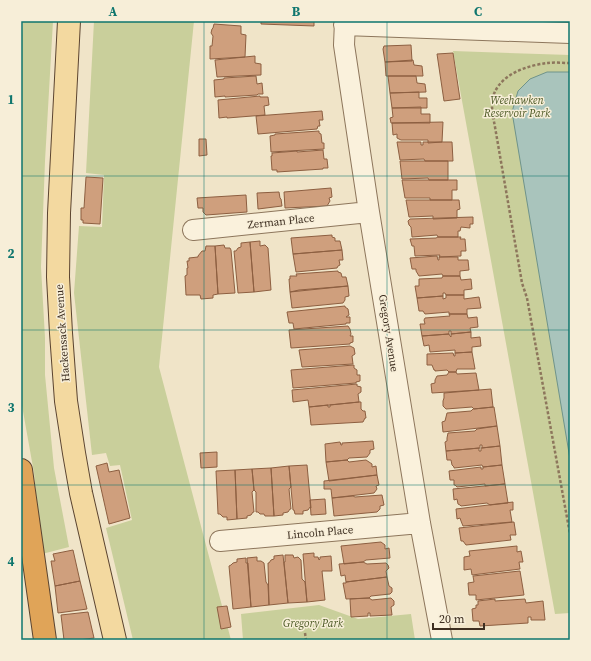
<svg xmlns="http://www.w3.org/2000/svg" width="591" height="661" font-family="'Source Serif 4',serif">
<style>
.green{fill:#c9cf9b}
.water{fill:#a9c4bc;stroke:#6f938a}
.building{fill:#cf9f7d;stroke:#8d5f41}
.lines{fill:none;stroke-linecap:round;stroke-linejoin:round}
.minor-casing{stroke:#8d765c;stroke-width:22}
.major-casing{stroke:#5b4430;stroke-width:24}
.highway-casing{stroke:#5b4430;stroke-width:24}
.path{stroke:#8d765c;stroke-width:2.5;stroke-dasharray:3 2;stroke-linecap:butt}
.minor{stroke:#faf1dc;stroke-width:20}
.major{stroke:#f3d9a0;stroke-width:22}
.highway{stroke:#e0a458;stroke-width:22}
.grid{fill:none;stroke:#0f766e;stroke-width:1;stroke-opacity:0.55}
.labels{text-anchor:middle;stroke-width:3;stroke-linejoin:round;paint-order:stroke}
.park-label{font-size:11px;font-style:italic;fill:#4d5a26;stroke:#f7eed8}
.street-label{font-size:11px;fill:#3d2e20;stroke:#f7eed8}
.neatline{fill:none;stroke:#0f766e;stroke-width:1.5}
.grid-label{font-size:13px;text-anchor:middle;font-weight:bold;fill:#0f766e}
</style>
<rect width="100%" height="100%" fill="#f0e4c8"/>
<path class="green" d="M23,21H53L45,161L41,267L45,338V375L54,468L69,547L42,554L34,473L21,400V50Z
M94,21H194L159,367L231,640H133L106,528L132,520L120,465L110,466L106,453L92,455L74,293L79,226L102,227L104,175L86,173Z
M453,51L570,55V613L555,614Z
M319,605L358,619L411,614L415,640H243L241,614Z"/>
<path class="water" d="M547,72H570V459L512,112L518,91L530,79Z"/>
<path class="building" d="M261,21H314V26L261,24Z
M214,24L241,26V34L246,35L245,57L210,59V46H212L213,36L211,33L212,29L213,28Z
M411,45L412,61L385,62L383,49L384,46Z
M453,53L460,99L444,101L437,54Z
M255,56V63L261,64V75L217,77L215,60Z
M413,60L414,65L422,66L423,76H386L385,62Z
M256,76L257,84L262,83L263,94H258L257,95L225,97V96L215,97L214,80L224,79V78Z
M388,76H416L417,83L425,84L426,92L390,93Z
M419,92V98H427V108H392L390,93Z
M260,96V97H268L269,105L264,106L265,115L227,118V117L219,118L218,100Z
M421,107V114H430V123H391L390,118L393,117L392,108Z
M322,111L323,120H319L320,126H318L317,129L258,134L256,116Z
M443,122L442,142L428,143V140H401L397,138V134L393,135L392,123Z
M319,131V133L321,134L322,143H324V149L271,152L270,136L275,135V134Z
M199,139H206L207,155L199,156Z
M397,142H421V145H423V142H452L453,161H425L424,159L400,160Z
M323,150L324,159H327L328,168H323V169L277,172V170H272L271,156H272V153L297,151V152Z
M400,161H448V180H429L428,178L402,179Z
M86,177L103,178L100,224L83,223V220H81V208H84Z
M402,180H457V190H452V200H430V198H405Z
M331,188L332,197L329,198L330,201L327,206L285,208L284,192Z
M279,192L280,198L281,199L282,206L258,209L257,193Z
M246,195L247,212L206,215L203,212V208H198L197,198Z
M406,200H459L460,209L457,210V218L433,219V216L409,217Z
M473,217V224H470V228L461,227L460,231H458V237H438L437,235L412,237L411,227L409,225L408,221L410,219Z
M332,235V237L335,238V241H340L342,250L293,254L291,238Z
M438,237H461L460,239H465L466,251H461V256L439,257L440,255L415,256L414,246H412L410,239L436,238Z
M260,241V246L265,245L268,248L271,290L254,292L250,242Z
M250,242L254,292L238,293L234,251H236L238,248L241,247V243Z
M224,245L225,248H230L231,250L235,293L218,294L215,246Z
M206,246H215L218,294L213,295V298L201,299L200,295H186L185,276L187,275V268H188L187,261H189V258L198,257V256L202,251H205Z
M342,250L343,260H339L340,265L338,266L337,268L296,272L293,254Z
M437,256L438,260H439V257H458V260H468L469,270L460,271V276H443L442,274L419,276L416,271V269H412L410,258Z
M338,271V272L341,273L342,277H346L348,286L290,292L289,279H290V276H297L296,274Z
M443,276H460L461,280L471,279L472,289L464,290V295H446L445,293H443V296L417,298L415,286H419V279L442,278Z
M348,286L349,296L345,297V300L343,303L292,308L290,292L299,290Z
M446,295H464V299L479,297L481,308L467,309V314H449V312L425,314L423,311H419L417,298L443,296V299L446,298Z
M345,306V307L348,309L349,315L346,317H350V323H346V324L294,329L293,323H289L287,312Z
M449,314H467L468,318L477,317L478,327L470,328L471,332L451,334V331H449V334L422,336L420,324H425L424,320L425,318L450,316Z
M348,326L350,329L351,334L350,336H353V342L350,343V344L291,348L289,330Z
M471,332V338L480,337L481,346L472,347V352L455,353V350L430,352L429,345L424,346L422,336L449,334L450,336L451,337V334Z
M350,346L354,348L355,354L352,356L353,364L302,367L299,350Z
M472,352L475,369H457L456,372H449L447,370L435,371V370H434L432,365H427V354L453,353L454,356H455V353Z
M354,365V368L357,370V375H360V381L356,382V383L293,388L291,370Z
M449,372H456L457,374L476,373L479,390L432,393L431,384L435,383V380L437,376L447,375Z
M357,384V386L361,387V392L358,394L359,402L309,407L308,400L293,402L292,390Z
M491,389L493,407L474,409L472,407L446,409L443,406V401L444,398V393Z
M359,402H361V409L363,411H365L366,418H365L363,422L311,425L309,407L328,405V407H330V405Z
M494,407L497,426L443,432L442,422L445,421L447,413L471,411L473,409Z
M497,426L500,446L482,448V445H480V448L446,451L445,442L447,441V438L448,433L475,431L477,429Z
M373,441L374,449L370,450V453L367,457L349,458L347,460L326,462L325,444L340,442L341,445H342V443Z
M500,446L502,465L483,467L482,465L454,468V467L452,465L451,460H447L446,451L479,448V451H481V448Z
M217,452V467L201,468L200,453Z
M347,460L349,462L366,460L372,464V467L376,466L377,475L329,481L326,462Z
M107,463L109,472L119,470L130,518L109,524L96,466Z
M307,465L311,508L310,507L308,510L303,511V514H295L294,510H293L289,466Z
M502,465L505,484L485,486V484L457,487L455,485H454V480H450L449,471L481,467V469H483V467Z
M289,466L291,487L289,489L291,509H290L288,512L283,513V515L274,516L271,468Z
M271,468L274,516H265L264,514H260L258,512H256V492L254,490L252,469Z
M252,469L254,490L252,492L254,512H253L251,515L247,516V518L237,519L235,470Z
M235,470L237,519L227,520V517H223L220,514H218L216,471Z
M377,475L379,485L376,486L377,489L374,493L332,498L331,489H324V481Z
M505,484L508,503L490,505L487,503L461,506L460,505L458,504L457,499L454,500L453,489Z
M382,495L384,505L380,506V509L377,512L334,516L332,498L353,496L355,497Z
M325,499L326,514L311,515L310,500Z
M513,502V510H510L512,522L463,526L461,521L460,518L457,519L456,509Z
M514,522L516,535H510L511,540L466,545L463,541H461L459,528Z
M381,542L385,545V549L389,548L390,558L366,560L363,562L344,564L341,546Z
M517,546V552L521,551L523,562H519L520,569L472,575L471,569L464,570V557L470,556L469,551Z
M73,550L80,581L55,586L51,561H55L53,554Z
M314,553V557H318L319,560L320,559V557L331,556L332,571H322L325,600L307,602L303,554Z
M283,555L288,603L269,605L268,563H269L271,560L274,559V556Z
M285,555H293L294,558L298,557L301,560L302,579L305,582L307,602L288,603L284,562H285Z
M257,557V561H261L264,563L266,582L268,585L269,605L251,607L247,558Z
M246,558V563H248L251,607L233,609L229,566L231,565L233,563L237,562V559Z
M363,562L367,564L386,563L388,565L389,568L386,571L387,577L346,582L345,575L341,576L339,564Z
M520,571L524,595L476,600V595H469L468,583L474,582L473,576Z
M387,577L389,586L392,588V592L390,594L371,596L369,598L346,599L343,583H346V582Z
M80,581L87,609L58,613L55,586Z
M369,598L372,600L391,598L394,601V605L391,607L392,615L370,616V613H368V616L351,617L350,599Z
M495,599V601L525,599L526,603L543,601L545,620H531V617H528V623L480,626L479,621H473L472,609L476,608V605H478V601Z
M227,606L231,627L221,629L217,607Z
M88,612L94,638L79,640H64L61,615Z"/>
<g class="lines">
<g class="minor-casing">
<path id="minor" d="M345,21L344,45L369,212L420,523L442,640
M344,25L570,33
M193,230L369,212
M220,541L420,523"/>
</g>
<g class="major-casing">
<path id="major" d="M69,21L59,213L58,277L61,333L66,401L74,453L81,493L115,640"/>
</g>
<g class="highway-casing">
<path id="highway" d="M21,470L45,640"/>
</g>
<path class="path" d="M570,63C563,63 555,62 548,63C529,65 502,73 494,94C490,104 493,116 495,127L522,283L527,298L570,534
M305,633L306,640"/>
<use href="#minor" class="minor"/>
<use href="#major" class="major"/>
<use href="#highway" class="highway"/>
</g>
<path class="grid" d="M204,21V640M387,21V640M21,176H570M21,330H570M21,485H570"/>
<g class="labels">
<g class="park-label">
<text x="517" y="104">Weehawken<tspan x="517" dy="13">Reservoir Park</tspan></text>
<text x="313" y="627">Gregory Park</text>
</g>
<g class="street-label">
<text transform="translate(281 221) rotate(-6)" y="4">Zerman Place</text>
<text transform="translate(62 333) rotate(-94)" y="4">Hackensack Avenue</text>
<text transform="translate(389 333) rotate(81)" y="4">Gregory Avenue</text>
<text transform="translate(320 532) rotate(-5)" y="4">Lincoln Place</text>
</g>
</g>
<rect width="591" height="661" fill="none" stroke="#f7eed8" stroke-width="44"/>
<path d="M433 623v6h51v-6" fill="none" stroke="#3d2e20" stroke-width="2"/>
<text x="439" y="623" font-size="12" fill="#3d2e20" stroke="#f7eed8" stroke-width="3" paint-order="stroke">20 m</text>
<rect x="22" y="22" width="547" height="617" class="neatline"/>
<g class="grid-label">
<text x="113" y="16">A</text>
<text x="296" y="16">B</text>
<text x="478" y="16">C</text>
<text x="11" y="104">1</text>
<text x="11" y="258">2</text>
<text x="11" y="412">3</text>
<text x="11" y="566">4</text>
</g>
</svg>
